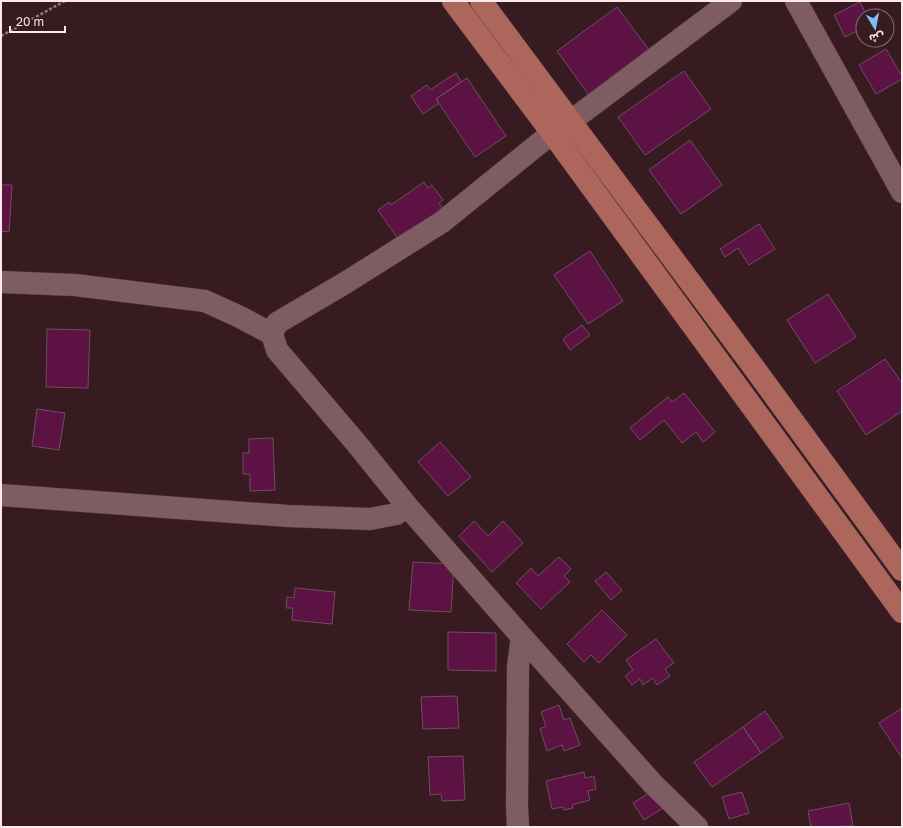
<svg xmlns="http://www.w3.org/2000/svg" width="903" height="828" font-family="'Golos Text','Noto Sans Arabic',sans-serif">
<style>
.building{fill:#5d1244;stroke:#6d4f60}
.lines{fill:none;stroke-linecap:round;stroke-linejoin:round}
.minor-casing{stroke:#4f373b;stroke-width:23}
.major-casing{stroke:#4f373b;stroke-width:23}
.path{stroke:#92797d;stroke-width:2.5;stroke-dasharray:3 2;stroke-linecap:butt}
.minor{stroke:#7f5c61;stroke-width:22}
.major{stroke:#ad665c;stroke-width:22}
</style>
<rect width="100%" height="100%" fill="#381b20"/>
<path class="building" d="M860,2L867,16H863V28L845,37L834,15Z
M617,7L649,50L589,95L557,51Z
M886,49L902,76V79L876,94L859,65Z
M684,71L711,109L645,155L618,117Z
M456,73L461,82L436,99L439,103L423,114L411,96L427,85L430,90Z
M467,78L506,136L475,157L436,99Z
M690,140L722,185L681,214L649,170Z
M424,182L428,188L432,185L443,200L439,203L445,213L401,243L378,210L389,202L391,205Z
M1,185H12L9,232L1,231Z
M759,224L775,249L749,265L738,248L725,257L720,249Z
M590,251L623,301L588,324L554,275Z
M828,294L856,337L815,363L787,320Z
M582,325L590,335L570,350L563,339Z
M47,329L90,330L88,388L46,387Z
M885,359L902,383V411L866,435L837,391Z
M684,393L715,432L703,442L696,432L682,443L664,420L640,440L630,428L668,397L672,402Z
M37,409L65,413L59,450L32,446Z
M273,438L275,490L250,491V474H243V453H249V439Z
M440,442L471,477L448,496L418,462Z
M474,521L488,536L503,521L523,543L492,572L459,536Z
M559,557L571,569L564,576L570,582L541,609L516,583L531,568L538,576Z
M413,562L454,564L451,612L409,610Z
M606,572L622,590L611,600L595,581Z
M295,588L335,592L332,624L292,620L293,608H286L287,597L294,598Z
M602,610L627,635L599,663L591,655L584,662L567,644Z
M448,632L496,633V671L448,670Z
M656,639L674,663L665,669L670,676L657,685L653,678L643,685L640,679L632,685L625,676L633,670L626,660Z
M457,696L459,728L423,729L421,697Z
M559,705L564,720L570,718L580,745L564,751L562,745L547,751L540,729L546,726L541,712Z
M902,708V758L879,723Z
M765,711L783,737L761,753L743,727Z
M743,727L761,753L712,787L694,762Z
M463,756L465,800L442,801L441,794L430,795L428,757Z
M584,772L585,778L594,776L596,789L588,791L590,800L572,805L573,808L564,810L563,807L552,809L546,781Z
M655,789L666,806L644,820L633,803Z
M742,792L749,813L729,819L722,797Z
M849,803L853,826L811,827L808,811Z"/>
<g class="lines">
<g class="minor-casing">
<path id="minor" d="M796,1L902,192
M1,282L75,285L205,301L240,317L272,334
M1,495L288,516L370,519L396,514L407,506
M518,827L517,806L518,666L522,637
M697,827L653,784L522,637L407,506L357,444L277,350L272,334L277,323L345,283L442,222L552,133L571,121L731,1"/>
</g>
<g class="major-casing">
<path id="major" d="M453,1L552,133L902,612
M481,1L752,365L902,570"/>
</g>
<path class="path" d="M1,36L65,1"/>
<use href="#minor" class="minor"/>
<use href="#major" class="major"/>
</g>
<rect width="903" height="828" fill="none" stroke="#fce7ea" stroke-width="4"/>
<g transform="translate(875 28) rotate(170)"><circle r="19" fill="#381b20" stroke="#866d71"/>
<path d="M0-3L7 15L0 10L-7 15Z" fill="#7bbef8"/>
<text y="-6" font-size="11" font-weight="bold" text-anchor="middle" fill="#fce7ea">ش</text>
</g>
<path d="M10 26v6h55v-6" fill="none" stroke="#fce7ea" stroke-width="2"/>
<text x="16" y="26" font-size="12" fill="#fce7ea" stroke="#381b20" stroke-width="3" paint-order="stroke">20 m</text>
</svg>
